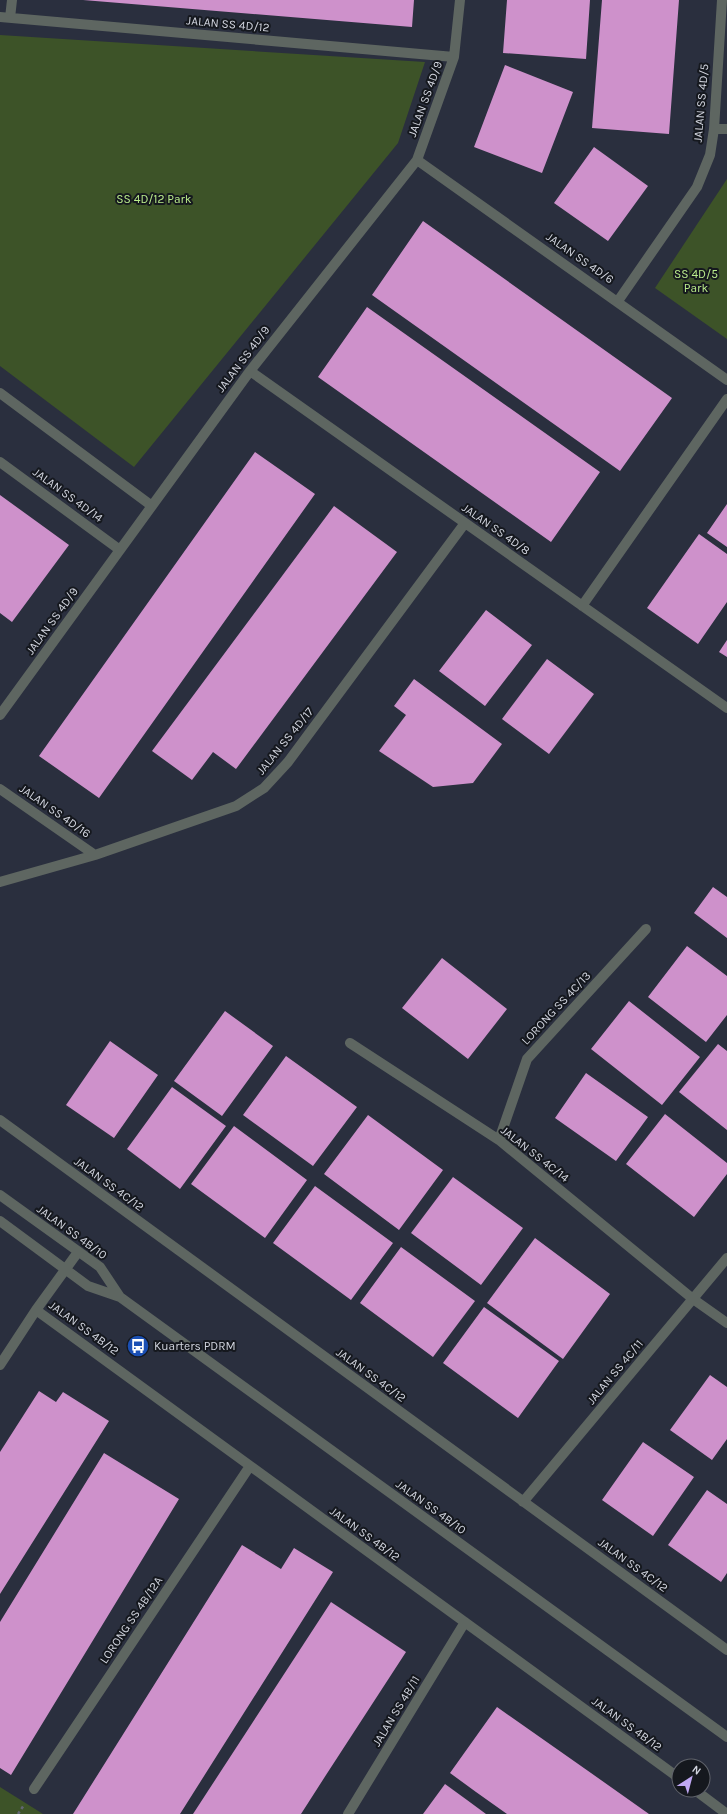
<svg xmlns="http://www.w3.org/2000/svg" width="727" height="1814" font-family="Karla,sans-serif">
<style>
.green{fill:#3d5328}
.building{fill:#ce91cb}
.lines{fill:none;stroke-linecap:round;stroke-linejoin:round}
.path{stroke:#626673;stroke-width:2.5;stroke-dasharray:3 3;stroke-linecap:butt}
.minor{stroke:#5e6661;stroke-width:10}
.labels{text-anchor:middle;stroke-width:4;stroke-linejoin:round;paint-order:stroke}
.street-label{font-size:12px;fill:#d1d4de;stroke:#15181e}
.park-label{font-size:12px;fill:#bbed8c;stroke:#15181e}
.poi-label{font-size:12px;fill:#d1d4de;stroke:#15181e;text-anchor:start}
</style>
<rect width="100%" height="100%" fill="#2a2f3e"/>
<path class="green" d="M0,35L425,62L398,143L134,467L0,366Z
M727,179V339L655,288Z
M0,1787L43,1814H0Z"/>
<path class="building" d="M83,0H414L412,27Z
M507,0H590L586,59L503,53Z
M602,0H679L669,134L592,128Z
M505,65L573,92L542,173L474,147Z
M594,147L648,186L608,241L554,203Z
M423,221L672,398L620,471L372,295Z
M367,307L600,472L551,542L318,377Z
M255,452L315,494L99,798L39,756Z
M0,495L69,545L12,622L0,613Z
M727,504V547L707,533Z
M334,506L397,552L236,769L213,752L192,780L152,751Z
M699,534L727,554V602L698,644L647,608Z
M486,610L532,645L485,706L439,671Z
M727,640V657L719,652Z
M547,659L594,694L549,754L502,719Z
M414,679L502,744L473,783L433,787L379,751L406,715L394,706Z
M713,887L727,897V938L694,913Z
M687,946L727,976V1015L706,1042L648,997Z
M442,958L507,1009L468,1059L402,1008Z
M629,1001L700,1057L662,1105L591,1049Z
M225,1011L273,1046L222,1116L174,1081Z
M110,1041L158,1075L114,1138L66,1105Z
M718,1044L727,1051V1130L679,1092Z
M286,1056L357,1107L313,1166L243,1115Z
M586,1073L648,1117L616,1161L555,1118Z
M172,1087L226,1126L180,1189L127,1149Z
M665,1114L727,1163V1174L694,1217L626,1164Z
M368,1115L443,1170L399,1230L324,1174Z
M234,1126L307,1180L265,1238L191,1184Z
M453,1177L523,1228L481,1285L411,1233Z
M315,1186L393,1243L351,1300L273,1243Z
M535,1238L610,1294L563,1359L487,1303Z
M401,1247L475,1301L433,1357L360,1303Z
M484,1307L559,1361L518,1418L443,1363Z
M710,1375L727,1387V1439L712,1460L670,1430Z
M39,1391L56,1402L63,1392L109,1421L0,1594V1452Z
M643,1442L694,1477L653,1536L602,1500Z
M104,1453L179,1499L11,1775L0,1768V1622Z
M707,1490L727,1504V1573L721,1582L668,1545Z
M242,1545L281,1569L294,1548L333,1572L180,1814H73Z
M331,1602L406,1652L326,1775L301,1814H193Z
M497,1707L591,1773L649,1814H507L476,1792L450,1773Z
M445,1784L467,1800L486,1814H423Z"/>
<g class="lines">
<path class="path" d="M18,1814L24,1805"/>
<path class="minor" d="M0,17L454,57
M10,18L12,0
M714,129H727
M417,160L727,380
M618,301L697,187L710,155L714,129L722,0
M250,371L727,708
M0,393L152,506
M0,462L120,550
M582,606L727,399
M0,715L250,371L417,160L454,57L460,0
M0,789L95,855
M0,882L95,855L236,806L264,788L288,762L465,523
M350,1043L499,1140L693,1299L727,1323
M0,1120L727,1650
M499,1140L527,1059L646,929
M0,1195L100,1267L120,1297
M0,1221L88,1286L120,1297L727,1737
M36,1310L679,1778
M0,1365L36,1310L78,1252
M523,1502L727,1258
M34,1789L250,1466
M695,1790L727,1814
M348,1814L465,1622"/>
</g>
<defs>
<g id="bus-disc" transform="scale(1.15)"><circle r="9.5" fill="#1a4fb4" stroke="#15181e"/><path d="M-5-6H5V4H4V6H2V4H-2V6H-4V4H-5ZM-3.5-4V0h7V-4ZM-3.5 1.2v1.5H-2V1.2ZM2 1.2v1.5H3.5V1.2Z" fill="#fff"/></g>
</defs>
<g fill-rule="evenodd">
<use href="#bus-disc" x="138" y="1346"/>
</g>
<g class="labels">
<g class="street-label">
<text transform="translate(228 24) rotate(5)" y="4">JALAN SS 4D/12</text>
<text transform="translate(425 99) rotate(-70)" y="4">JALAN SS 4D/9</text>
<text transform="translate(701 103) rotate(-85)" y="4">JALAN SS 4D/5</text>
<text transform="translate(580 258) rotate(35)" y="4">JALAN SS 4D/6</text>
<text transform="translate(243 359) rotate(-53)" y="4">JALAN SS 4D/9</text>
<text transform="translate(68 495) rotate(36)" y="4">JALAN SS 4D/14</text>
<text transform="translate(496 529) rotate(35)" y="4">JALAN SS 4D/8</text>
<text transform="translate(52 621) rotate(-54)" y="4">JALAN SS 4D/9</text>
<text transform="translate(285 741) rotate(-51)" y="4">JALAN SS 4D/17</text>
<text transform="translate(55 811) rotate(35)" y="4">JALAN SS 4D/16</text>
<text transform="translate(556 1008) rotate(-47)" y="4">LORONG SS 4C/13</text>
<text transform="translate(535 1154) rotate(38)" y="4">JALAN SS 4C/14</text>
<text transform="translate(109 1184) rotate(36)" y="4">JALAN SS 4C/12</text>
<text transform="translate(72 1232) rotate(36)" y="4">JALAN SS 4B/10</text>
<text transform="translate(84 1328) rotate(36)" y="4">JALAN SS 4B/12</text>
<text transform="translate(615 1372) rotate(-50)" y="4">JALAN SS 4C/11</text>
<text transform="translate(371 1375) rotate(36)" y="4">JALAN SS 4C/12</text>
<text transform="translate(431 1507) rotate(36)" y="4">JALAN SS 4B/10</text>
<text transform="translate(365 1534) rotate(36)" y="4">JALAN SS 4B/12</text>
<text transform="translate(633 1565) rotate(36)" y="4">JALAN SS 4C/12</text>
<text transform="translate(131 1620) rotate(-56)" y="4">LORONG SS 4B/12A</text>
<text transform="translate(396 1711) rotate(-59)" y="4">JALAN SS 4B/11</text>
<text transform="translate(627 1724) rotate(36)" y="4">JALAN SS 4B/12</text>
</g>
<g class="park-label">
<text x="154" y="203">SS 4D/12 Park</text>
<text x="696" y="278">SS 4D/5<tspan x="696" dy="14">Park</tspan></text>
</g>
<g class="poi-label">
<text x="154" y="1350">Kuarters PDRM</text>
</g>
</g>
<g transform="translate(691 1778) rotate(36)"><circle r="19" fill="#15181e" stroke="#60636b"/>
<path d="M0-3L7 15L0 10L-7 15Z" fill="#c0a8f4"/>
<text y="-6" font-size="11" font-weight="bold" text-anchor="middle" fill="#d1d4de">N</text>
</g>
</svg>
